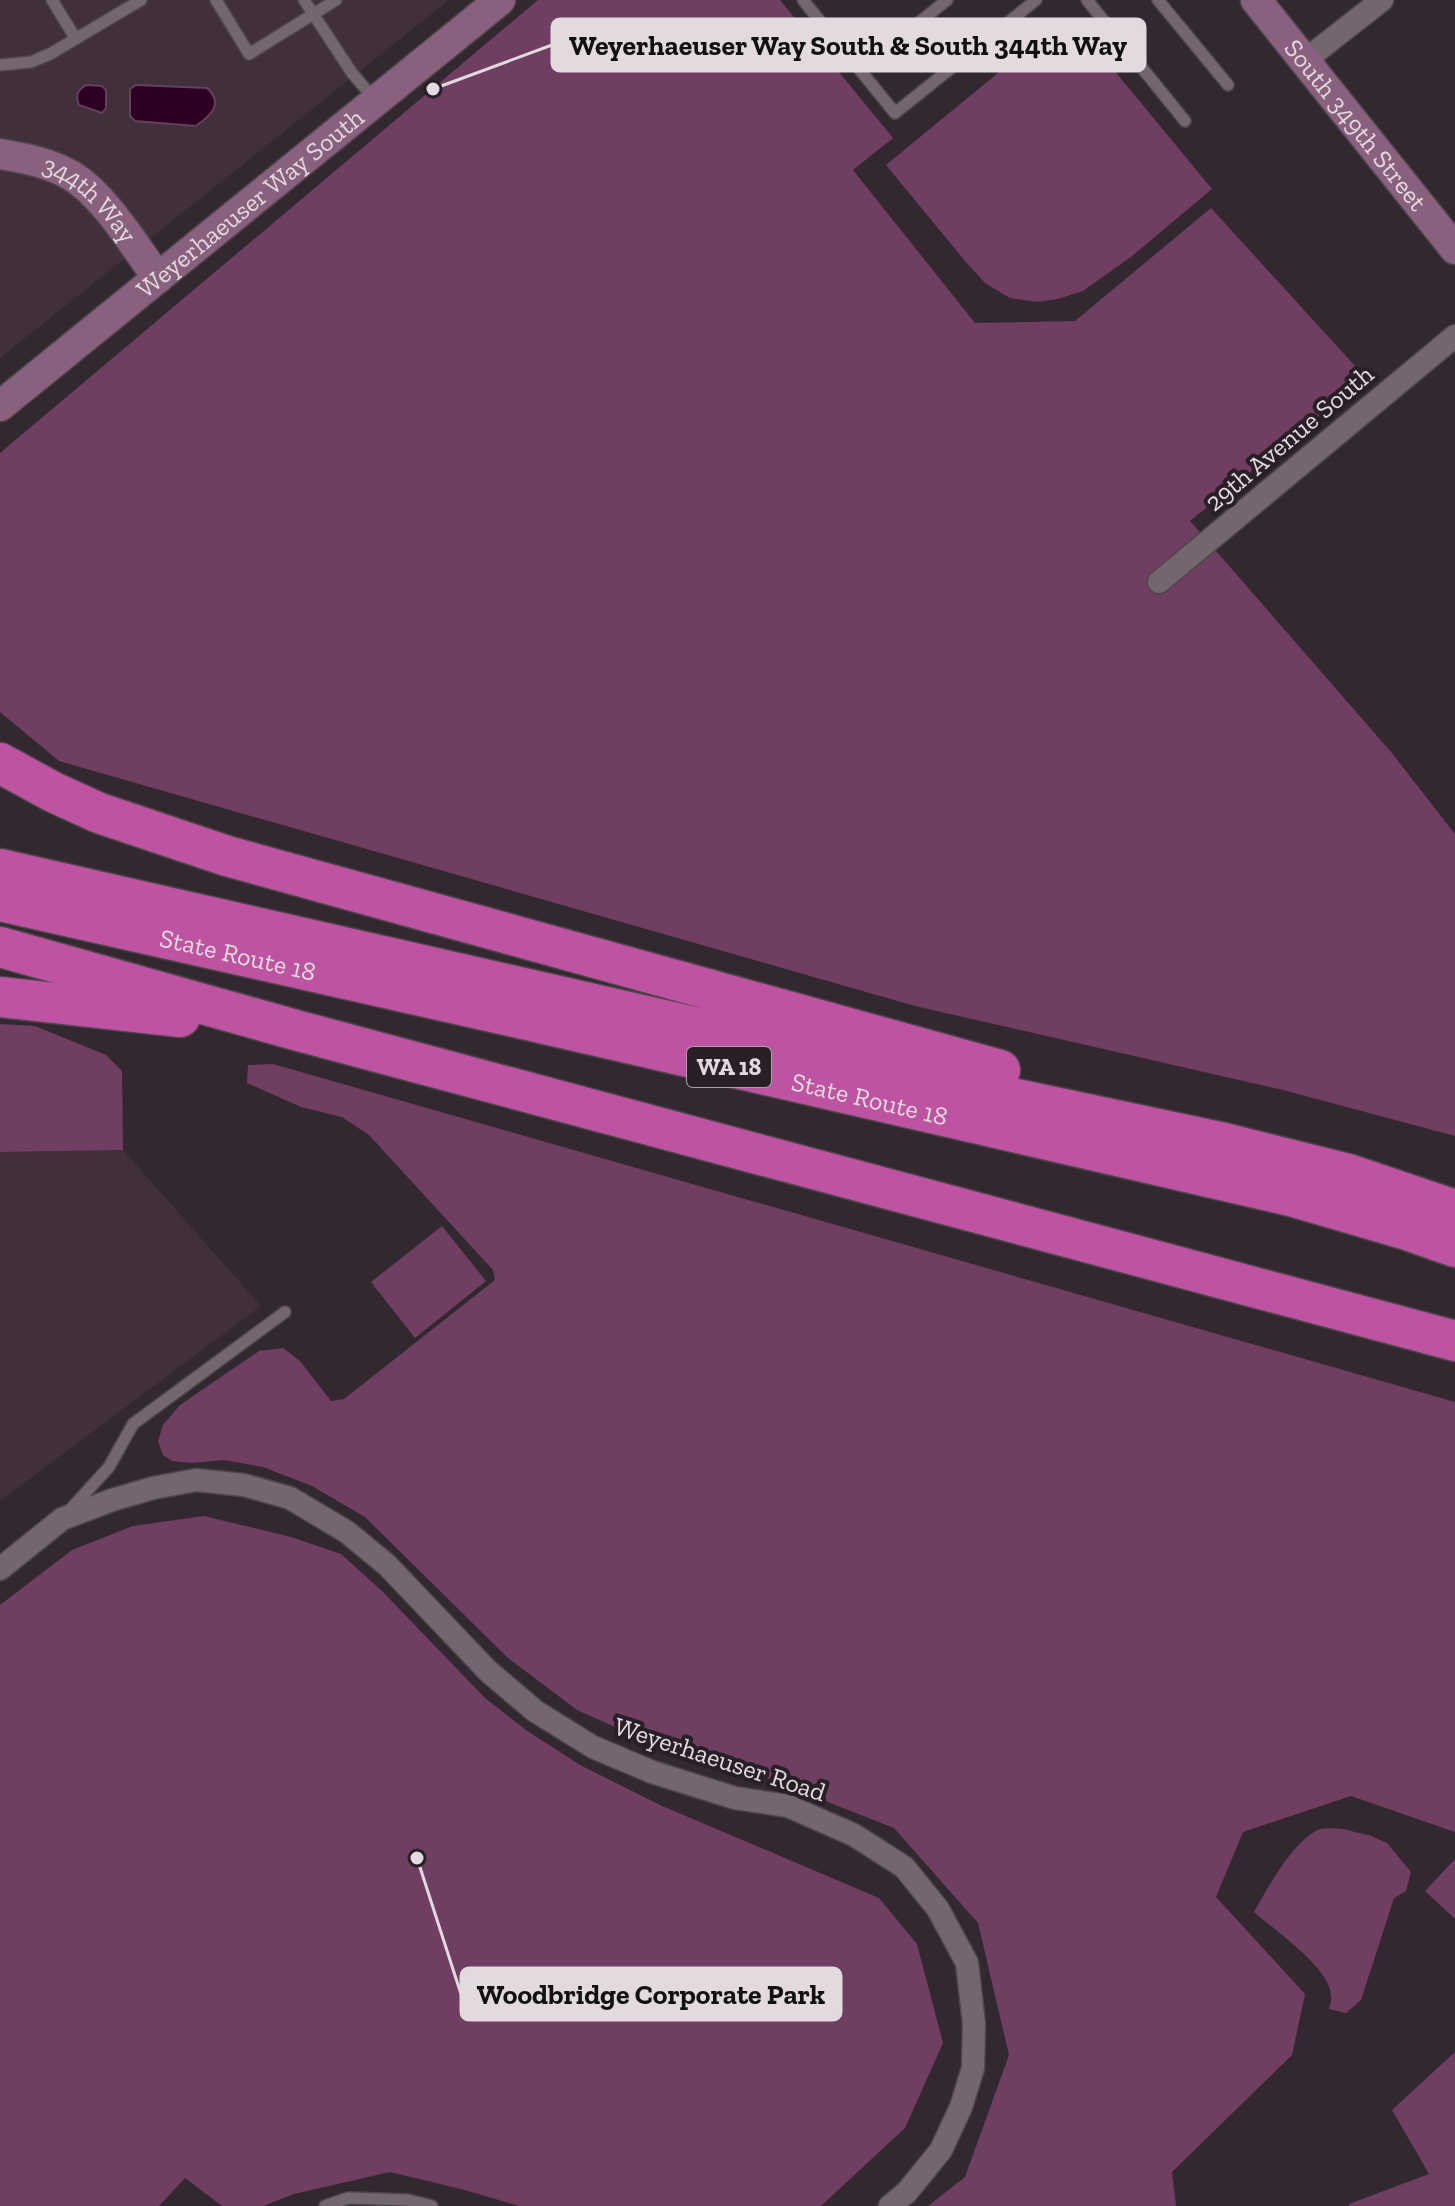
<svg xmlns="http://www.w3.org/2000/svg" width="1455" height="2206" font-family="'Zilla Slab',serif">
<style>
.built{fill:#41303c}
.green{fill:#703e61}
.water{fill:#2d0023;stroke:#63415b;stroke-width:2}
.lines{fill:none;stroke-linecap:round;stroke-linejoin:round}
.lane-casing{stroke:#4f454c;stroke-width:14}
.street-casing{stroke:#4f454c;stroke-width:25}
.secondary-casing{stroke:#4f454c;stroke-width:33}
.highway-casing{stroke:#4f454c;stroke-width:43}
.lane{stroke:#73666e;stroke-width:11}
.street{stroke:#73666e;stroke-width:22}
.secondary{stroke:#89607d;stroke-width:30}
.highway{stroke:#bd53a1;stroke-width:40}
.labels{text-anchor:middle;stroke-width:8;stroke-linejoin:round;paint-order:stroke}
.shield{fill:#291f26;stroke:#aaa2a8;stroke-width:2}
.shield-label{font-size:24px;font-weight:bold;fill:#e2dadf}
.street-label{font-size:26px;fill:#e2dadf;stroke:#291f26}
.leader{fill:none;stroke:#e2dadf;stroke-width:3}
.callout-dot{fill:#e2dadf;stroke:#291f26;stroke-width:3}
.callout{fill:#e2dadf;stroke:#e2dadf;stroke-width:3}
.callout-label{font-size:28px;text-anchor:middle;font-weight:bold;fill:#111}
</style>
<rect width="100%" height="100%" fill="#332830"/>
<path class="built" d="M0,0H449L0,358Z
M123,1150L261,1306L0,1501V1152Z"/>
<path class="green" d="M538,0H780L893,138L853,170L975,323L1075,321L1211,208L1366,378L1190,521L1391,752L1455,834V1136L1283,1090L915,1006L59,761L0,712V453Z
M1044,35H1085L1212,189L1132,256L1083,291L1058,299L1037,302L1010,298L985,283L965,261L886,165Z
M0,1024L35,1026L106,1055L122,1071L123,1150L0,1152Z
M273,1064L1455,1402V1832L1351,1796L1243,1832L1216,1897L1305,1994L1292,2055L1172,2172L1176,2206H928L965,2177L1009,2055L978,1923L894,1828L706,1754L651,1743L577,1710L508,1658L365,1517L312,1486L263,1467L224,1460L192,1463L172,1461L163,1455L158,1441L163,1425L180,1405L259,1351L283,1348L300,1361L331,1401L344,1399L495,1280L493,1270L369,1135L342,1117L301,1107L247,1083L248,1065Z
M442,1226L486,1281L415,1338L371,1282Z
M204,1516L291,1537L341,1554L382,1591L485,1698L526,1730L580,1765L660,1805L879,1898L917,1944L943,2043L905,2128L821,2206H519L461,2189L390,2172L294,2194L263,2206H222L185,2178L159,2206H0V1605L72,1550L133,1526Z
M1343,1829L1371,1836L1387,1843L1411,1872L1406,1891L1394,1898L1361,2000L1346,2013L1329,2009C1330,2005 1332,2001 1331,1996C1331,1968 1274,1930 1254,1912C1267,1889 1293,1841 1318,1830C1324,1827 1336,1829 1343,1829Z
M1455,1859V1919L1425,1891Z
M1455,2052V2206H1349V2204L1429,2174L1392,2110Z"/>
<path class="water" d="M86,85L102,86L106,90V108L102,113L79,105C75,95 78,90 86,85Z
M136,85L207,88C224,104 211,115 196,126L135,121L130,116V89Z"/>
<g class="lines">
<g class="lane-casing">
<path id="lane" d="M52,0L76,39
M216,0L249,54L336,0
M304,0L352,73L375,100
M803,0L895,113L1036,0
M1087,0L1185,121
M1158,0L1228,85
M0,65L31,62L50,54L141,0
M860,70L947,0
M68,1512L109,1467L133,1424L285,1312
M325,2206L348,2198L408,2200L432,2206"/>
</g>
<g class="street-casing">
<path id="street" d="M1304,61L1382,0
M1159,582L1455,336
M0,1569L62,1519L112,1500L153,1488L196,1480L244,1485L290,1498L347,1532L387,1565L488,1671L535,1711L593,1747L652,1772L735,1798L788,1806L854,1835L904,1867L938,1909L967,1963L974,2024L973,2068L961,2107L941,2150L907,2192L890,2206"/>
</g>
<g class="secondary-casing">
<g id="secondary">
<path id="s1" d="M1256,0L1455,249"/>
<path id="s2" d="M0,154C25,158 50,163 72,176C105,196 135,247 158,278"/>
<path id="s3" d="M0,406L500,0"/>
</g>
</g>
<g class="highway-casing">
<g id="highway">
<path d="M0,763L53,792L99,813L227,856L1000,1070"/>
<path d="M0,869L945,1084L1220,1142L1348,1174L1455,1210"/>
<path id="s4" d="M0,901L519,1018L1291,1196L1404,1229L1455,1247"/>
<path d="M0,947L299,1031L1455,1341"/>
<path d="M0,997L180,1017"/>
</g>
</g>
<use href="#lane" class="lane"/>
<use href="#street" class="street"/>
<use href="#secondary" class="secondary"/>
<use href="#highway" class="highway"/>
</g>
<g class="labels">
<rect class="shield" x="687" y="1047" width="84" height="40" rx="6"/>
<g class="shield-label">
<text x="729" y="1075">WA 18</text>
</g>
<g class="street-label">
<text dy="9" stroke="none"><textPath href="#s1" startOffset="160">South 349th Street</textPath></text>
<text dy="9" stroke="none"><textPath href="#s3" startOffset="322">Weyerhaeuser Way South</textPath></text>
<text dy="9" stroke="none"><textPath href="#s2" startOffset="104">344th Way</textPath></text>
<text transform="translate(1289 438) rotate(-40)" y="9">29th Avenue South</text>
<text dy="9" stroke="none"><textPath href="#s4" startOffset="244">State Route 18</textPath></text>
<text dy="9" stroke="none"><textPath href="#s4" startOffset="892">State Route 18</textPath></text>
<text transform="translate(720 1759) rotate(18)" y="9">Weyerhaeuser Road</text>
</g>
</g>
<path class="leader" d="M433 89L552 45M417 1858L461 1994"/>
<g class="callout-dot">
<circle cx="433" cy="89" r="8"/>
<circle cx="417" cy="1858" r="8"/>
</g>
<g class="callout">
<rect x="552" y="19" width="593" height="52" rx="8"/>
<rect x="461" y="1968" width="380" height="52" rx="8"/>
</g>
<g class="callout-label">
<text x="848" y="55">Weyerhaeuser Way South &amp; South 344th Way</text>
<text x="651" y="2004">Woodbridge Corporate Park</text>
</g>
</svg>
